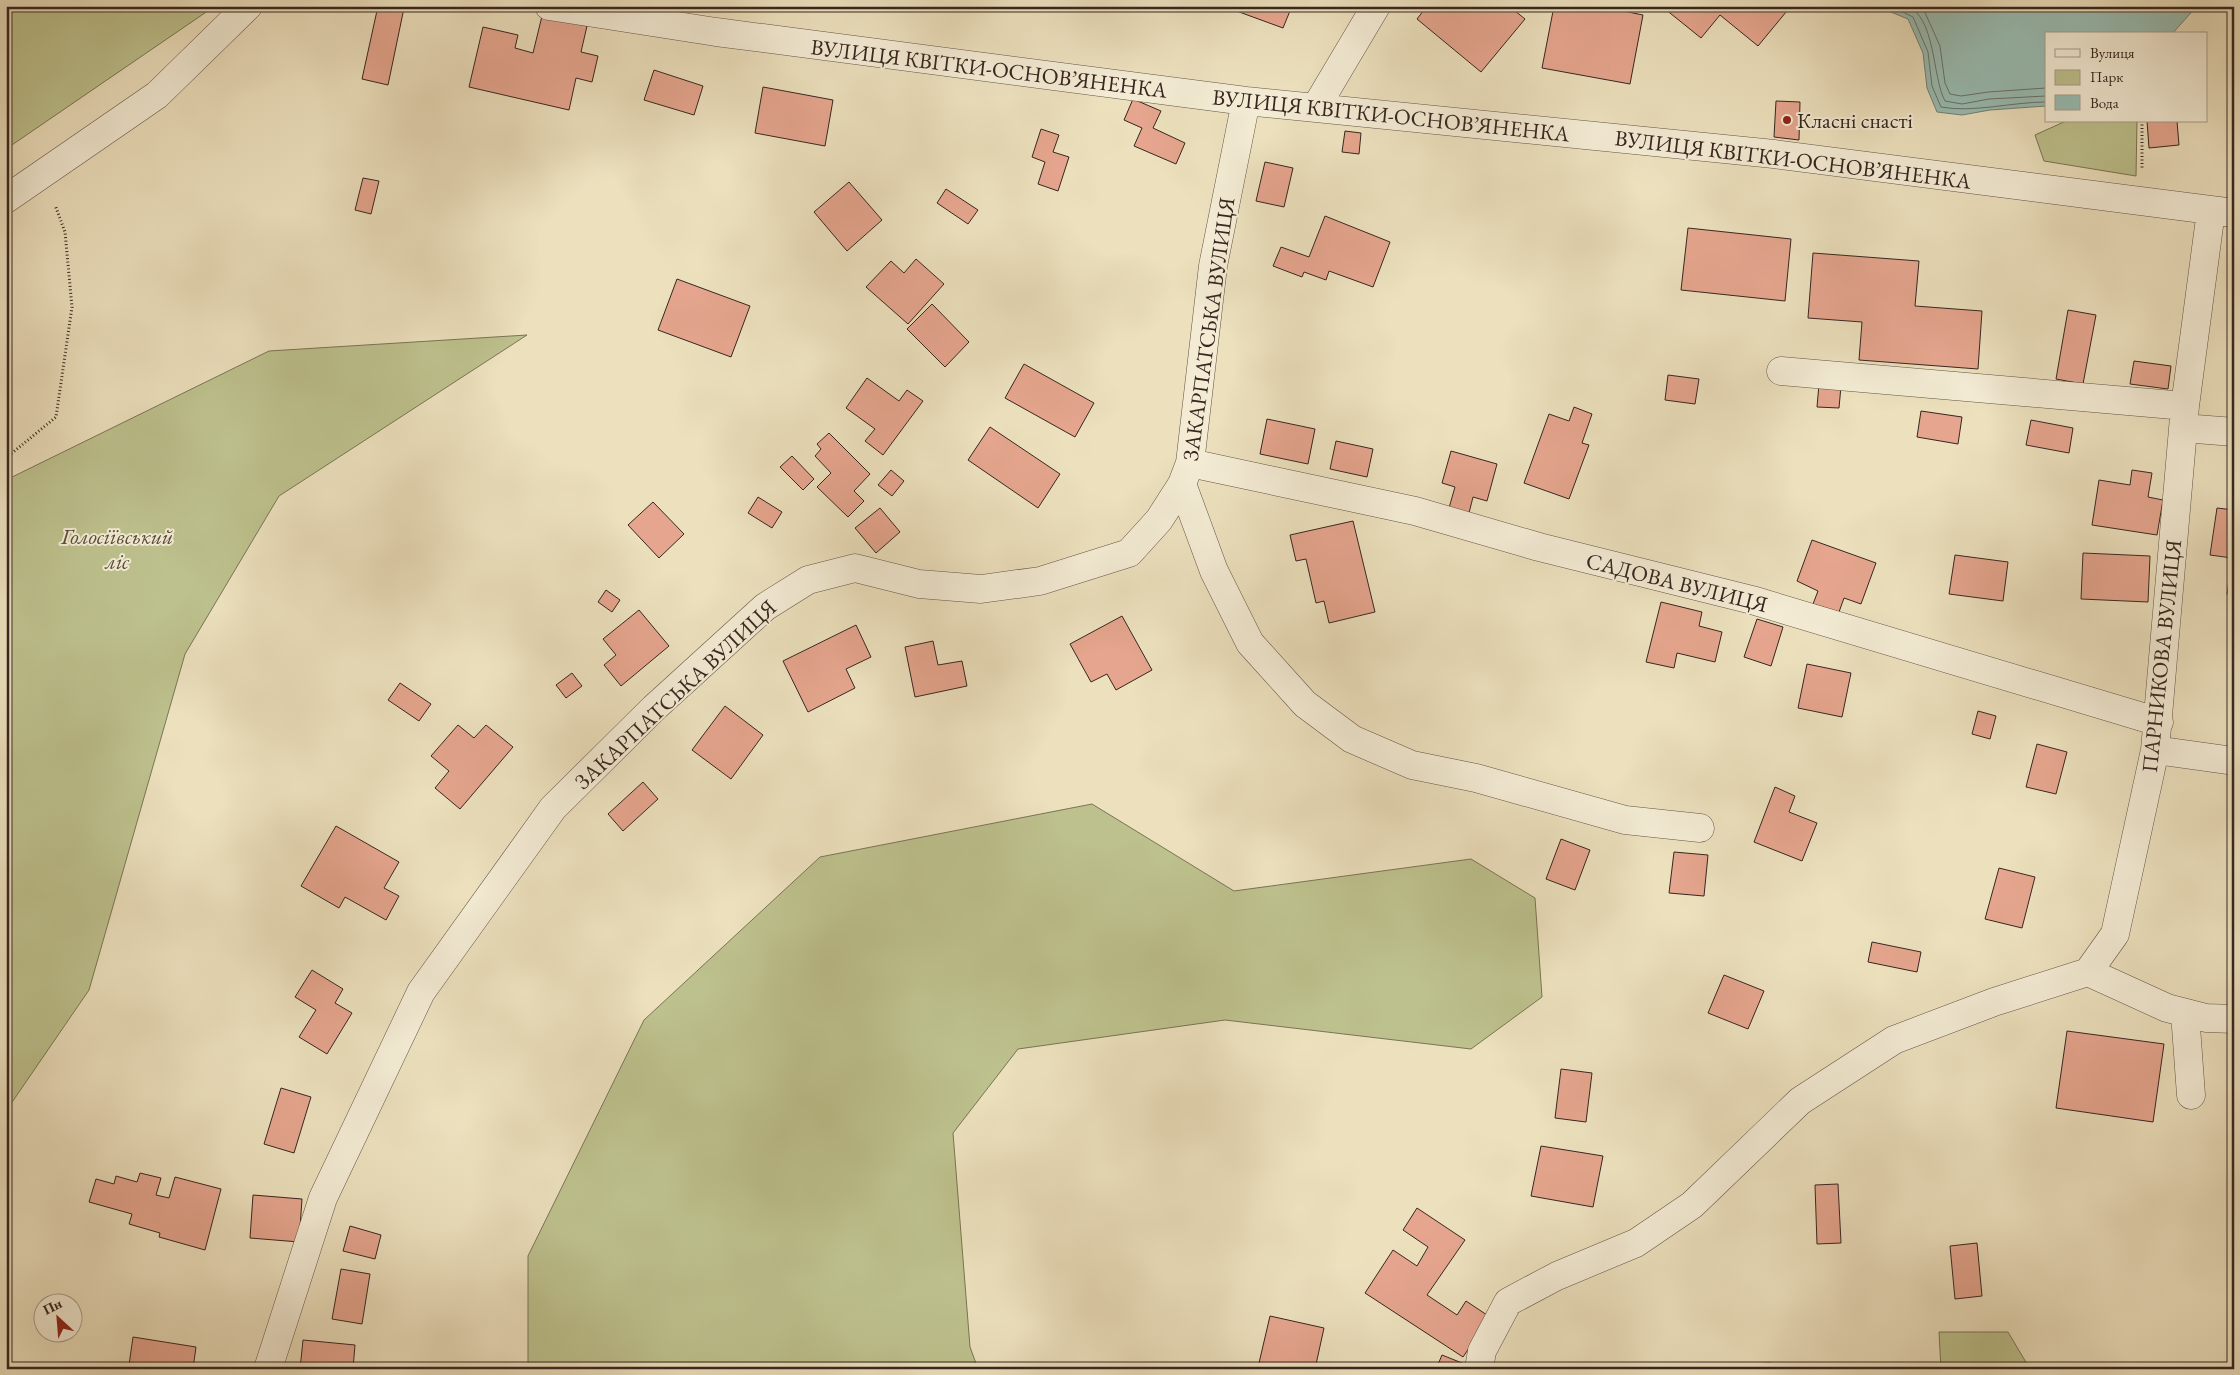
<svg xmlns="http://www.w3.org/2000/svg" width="2240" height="1375" font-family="'EB Garamond',serif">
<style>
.green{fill:#bdc18d;stroke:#7a7456}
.water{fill:#99bdb3;stroke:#728178}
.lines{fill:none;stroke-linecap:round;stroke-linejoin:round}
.shore{stroke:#68726a;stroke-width:1}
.building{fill:#e5a58e;stroke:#372620}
.minor-casing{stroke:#645447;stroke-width:29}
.path{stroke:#372620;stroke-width:3;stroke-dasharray:1 2.5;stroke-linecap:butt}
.minor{stroke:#f3ebd4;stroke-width:28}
.poi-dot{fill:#8f2418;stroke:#f3ebd4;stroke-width:2}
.labels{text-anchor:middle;stroke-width:4;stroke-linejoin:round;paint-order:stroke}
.street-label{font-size:22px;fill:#372620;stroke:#f3ebd4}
.poi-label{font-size:22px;fill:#372620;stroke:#f3ebd4;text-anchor:start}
.park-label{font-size:22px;font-style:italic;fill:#584d3b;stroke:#f3ebd4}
</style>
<rect width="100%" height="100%" fill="#ece0bd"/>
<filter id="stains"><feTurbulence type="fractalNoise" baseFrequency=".004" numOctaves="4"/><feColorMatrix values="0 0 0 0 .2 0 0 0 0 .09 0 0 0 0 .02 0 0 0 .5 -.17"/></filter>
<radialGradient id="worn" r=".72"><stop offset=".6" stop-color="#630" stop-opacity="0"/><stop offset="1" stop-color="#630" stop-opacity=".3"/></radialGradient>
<path class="green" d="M6,6H215L6,149Z
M2066,121H2137L2136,176L2044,161L2035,135Z
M527,335L279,496L185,654L89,990L6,1111V480L269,351Z
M1092,804L1234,891L1471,859L1535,898L1542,997L1471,1049L1225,1020L1018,1049L953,1133L970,1347L978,1369H528V1256L644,1020L820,857Z
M1939,1332H2008L2030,1369H1941Z"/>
<path class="water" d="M1876,6H2197L2172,34H2046V106L1990,110L1962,115L1937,112L1927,88L1923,53L1908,19Z"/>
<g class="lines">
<path class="shore" d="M1890,6L1913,17L1928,52L1932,86L1941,107C1973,113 2012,102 2046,102
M1907,6C1936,17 1932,77 1945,101L1962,104L1989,99L2046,96
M1922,6L1940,46L1945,83L1950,94L1961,96L1988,92L2046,88"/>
</g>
<path class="building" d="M378,6L404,8L388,85L362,79Z
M1232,6H1292L1283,28L1231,9Z
M1427,6H1509L1525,19L1481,72L1417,19Z
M1554,6H1599L1643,15L1630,84L1542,68Z
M1667,6H1791L1758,46L1720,15L1701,38L1665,9Z
M542,16L587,26L581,52L598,56L592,82L576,78L569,110L469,87L483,27L518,35L515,48L533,53Z
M654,70L703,86L694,115L644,100Z
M763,87L833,100L825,146L755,133Z
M1133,99L1161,111L1153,128L1185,143L1176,164L1134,146L1142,128L1124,120Z
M1776,101L1800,102L1799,140L1774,137Z
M2147,121H2177L2179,145L2149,148Z
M1041,129L1059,135L1053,152L1069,157L1058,191L1038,184L1045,162L1032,157Z
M1345,131L1361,133L1359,154L1342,152Z
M1265,162L1293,168L1284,207L1256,201Z
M363,178L379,181L371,214L355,210Z
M849,182L882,220L847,251L814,212Z
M946,189L978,210L968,224L937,203Z
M1325,216L1390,242L1373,287L1329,271L1326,280L1304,272L1302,277L1273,266L1281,247L1309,257Z
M1688,228L1791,239L1785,301L1681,290Z
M1813,253L1919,261L1915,306L1982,311L1978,369L1859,360L1862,322L1808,318Z
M916,259L944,284L908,324L866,287L891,261L904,273Z
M677,279L750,306L731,357L658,330Z
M932,304L969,342L945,367L907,329Z
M2068,310L2096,315L2083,384L2056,379Z
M2134,361L2171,366L2168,389L2130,384Z
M1024,364L1094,403L1075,437L1005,398Z
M1668,375L1699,379L1695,404L1665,400Z
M867,378L899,401L907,390L923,401L883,455L865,441L875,429L846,408Z
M1819,384L1841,386L1839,408L1817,407Z
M1574,407L1592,414L1582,443L1589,445L1569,499L1524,483L1549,414L1569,421Z
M1921,411L1962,417L1958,444L1917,437Z
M1267,419L1315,429L1308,464L1260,454Z
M2031,420L2073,428L2069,453L2026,445Z
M990,427L1060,474L1038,508L968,460Z
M829,433L870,474L854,491L864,501L848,517L817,487L831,473L815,456L821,449L817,444Z
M1336,441L1373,449L1367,477L1330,469Z
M1451,451L1497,464L1487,501L1473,497L1469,513L1449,508L1455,487L1442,483Z
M792,456L814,479L803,490L780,467Z
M891,470L904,481L892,496L878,485Z
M2132,470L2152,473L2148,497L2163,500L2157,535L2092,525L2099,480L2130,485Z
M758,497L782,512L772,528L748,513Z
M653,502L684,534L659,558L628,525Z
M880,508L900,532L876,553L855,528Z
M2217,508L2234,510V595L2227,594L2232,558L2210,555Z
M1353,521L1375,612L1329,623L1324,601L1316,603L1306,559L1296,561L1290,535Z
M1812,540L1876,563L1861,604L1844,598L1839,612L1813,604L1818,591L1797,581Z
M2083,553L2150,556L2148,602L2081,599Z
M1955,555L2008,562L2003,601L1949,594Z
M606,590L620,600L612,612L598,602Z
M1661,602L1702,612L1699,626L1722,632L1715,662L1677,653L1674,668L1646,662Z
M639,610L669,646L621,686L604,665L616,655L603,639Z
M1122,616L1152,670L1116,690L1107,674L1091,682L1070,644Z
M1757,619L1783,627L1771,666L1744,657Z
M856,625L871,657L846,669L855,688L808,712L783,661Z
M933,641L938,665L962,661L967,686L915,697L905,647Z
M1807,664L1851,673L1842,717L1798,708Z
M572,673L582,686L566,698L556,685Z
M400,683L431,704L419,721L388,700Z
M725,706L763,735L731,779L692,750Z
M1978,711L1996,716L1990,739L1972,734Z
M458,725L474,738L486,725L513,747L460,809L435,788L449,771L431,756Z
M2037,744L2067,752L2056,794L2026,787Z
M643,782L658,799L623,831L608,814Z
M1775,787L1795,796L1789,812L1817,823L1802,861L1754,842Z
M336,826L399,862L384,888L399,896L386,920L345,897L339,908L301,886Z
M1561,839L1590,850L1575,890L1546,879Z
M1674,852L1708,855L1704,896L1669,893Z
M1999,868L2035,877L2022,928L1985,919Z
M1872,942L1921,952L1917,972L1868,962Z
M312,970L343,989L335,1003L352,1013L327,1054L299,1037L316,1010L295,997Z
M1724,975L1764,991L1748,1029L1708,1013Z
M2067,1031L2164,1044L2153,1122L2056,1108Z
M1561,1069L1592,1073L1586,1122L1555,1118Z
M281,1088L311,1097L294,1153L264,1144Z
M1541,1146L1603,1156L1593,1207L1531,1196Z
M140,1173L161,1178L156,1195L169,1198L175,1177L221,1189L205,1250L159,1237L160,1233L129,1224L132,1214L89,1202L96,1179L114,1184L116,1176L137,1182Z
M1838,1184L1841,1243L1817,1244L1815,1185Z
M253,1195L302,1199L299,1242L250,1238Z
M1417,1208L1465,1240L1427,1295L1457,1315L1466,1301L1490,1317L1463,1357L1365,1293L1393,1250L1417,1266L1428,1247L1403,1230Z
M350,1226L381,1235L375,1259L343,1251Z
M1977,1243L1982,1296L1955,1299L1950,1246Z
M341,1269L370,1274L362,1324L332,1319Z
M1270,1316L1324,1328L1315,1369H1275V1367L1259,1363Z
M133,1337L196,1347L193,1369H149L129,1365Z
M303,1340L355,1345L353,1369H300Z
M1442,1355L1467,1365L1465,1369H1436Z
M1771,1363L1772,1369H1727V1365Z"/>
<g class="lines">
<g class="minor-casing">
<path id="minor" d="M549,6L716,32L1246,101L1774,154L2234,213
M1316,107L1376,6
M6,199L157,95L248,6
M1781,371L2185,406
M2183,428L2234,432
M1190,463L1415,511L1539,547L1752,600L2159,722
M1182,484L1214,571L1250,643L1305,704L1352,739L1412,765L1476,778L1625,820L1700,828
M2155,750L2234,761
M2088,972L2167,1008L2206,1018L2234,1019
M2185,1013L2191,1095
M268,1369L323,1198L421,992L553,808L654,708L765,607L808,580L855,568L919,584L981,589L1040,581L1129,553L1159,520L1182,484L1190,463L1213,266L1246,101
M1479,1369L1482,1351L1508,1302L1557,1276L1636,1243L1692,1205L1800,1101L1894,1040L1994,1002L2088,972L2115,934L2155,750L2185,406L2211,211"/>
</g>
<path class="path" d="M2142,121V169
M6,458L56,417L72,307L65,232L55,205"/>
<use href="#minor" class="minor"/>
</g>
<circle class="poi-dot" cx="1787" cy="120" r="5"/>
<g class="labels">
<g class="street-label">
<text transform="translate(989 68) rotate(7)" y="8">ВУЛИЦЯ КВІТКИ-ОСНОВ’ЯНЕНКА</text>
<text transform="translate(1391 115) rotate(6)" y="8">ВУЛИЦЯ КВІТКИ-ОСНОВ’ЯНЕНКА</text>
<text transform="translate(1793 159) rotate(7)" y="8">ВУЛИЦЯ КВІТКИ-ОСНОВ’ЯНЕНКА</text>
<text transform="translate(1208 329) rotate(-82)" y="8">ЗАКАРПАТСЬКА ВУЛИЦЯ</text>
<text transform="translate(1677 582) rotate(14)" y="8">САДОВА ВУЛИЦЯ</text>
<text transform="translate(2161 656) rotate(-84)" y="8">ПАРНИКОВА ВУЛИЦЯ</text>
<text transform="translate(675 694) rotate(-43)" y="8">ЗАКАРПАТСЬКА ВУЛИЦЯ</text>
</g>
<g class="poi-label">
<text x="1797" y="128">Класні снасті</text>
</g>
<g class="park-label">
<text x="117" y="544">Голосіївський<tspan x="117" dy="25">ліс</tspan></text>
</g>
</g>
<rect width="2240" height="1375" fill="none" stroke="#ece0bd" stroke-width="25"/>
<rect x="8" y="8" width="2225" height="1360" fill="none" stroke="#372620" stroke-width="2.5"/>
<rect x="12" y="12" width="2215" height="1350" fill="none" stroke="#372620"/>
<rect x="2045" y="32" width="162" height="90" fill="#f3ebd4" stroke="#a89c8c"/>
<rect x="2055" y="49" width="25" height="8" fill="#f3ebd4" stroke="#a89c8c"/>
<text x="2090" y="58" font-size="15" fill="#372620">Вулиця</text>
<rect x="2055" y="70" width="25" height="15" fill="#bdc18d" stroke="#a89c8c"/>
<text x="2090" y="82" font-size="15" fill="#372620">Парк</text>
<rect x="2055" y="95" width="25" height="15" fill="#99bdb3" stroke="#a89c8c"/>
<text x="2090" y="108" font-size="15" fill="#372620">Вода</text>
<g transform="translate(58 1318) rotate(334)"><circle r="24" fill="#f3ebd4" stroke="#a89c8c"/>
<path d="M0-4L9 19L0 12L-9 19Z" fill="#8f2418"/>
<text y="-8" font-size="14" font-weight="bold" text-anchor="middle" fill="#372620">Пн</text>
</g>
<rect width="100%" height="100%" filter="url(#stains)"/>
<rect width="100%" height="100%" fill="url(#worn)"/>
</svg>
